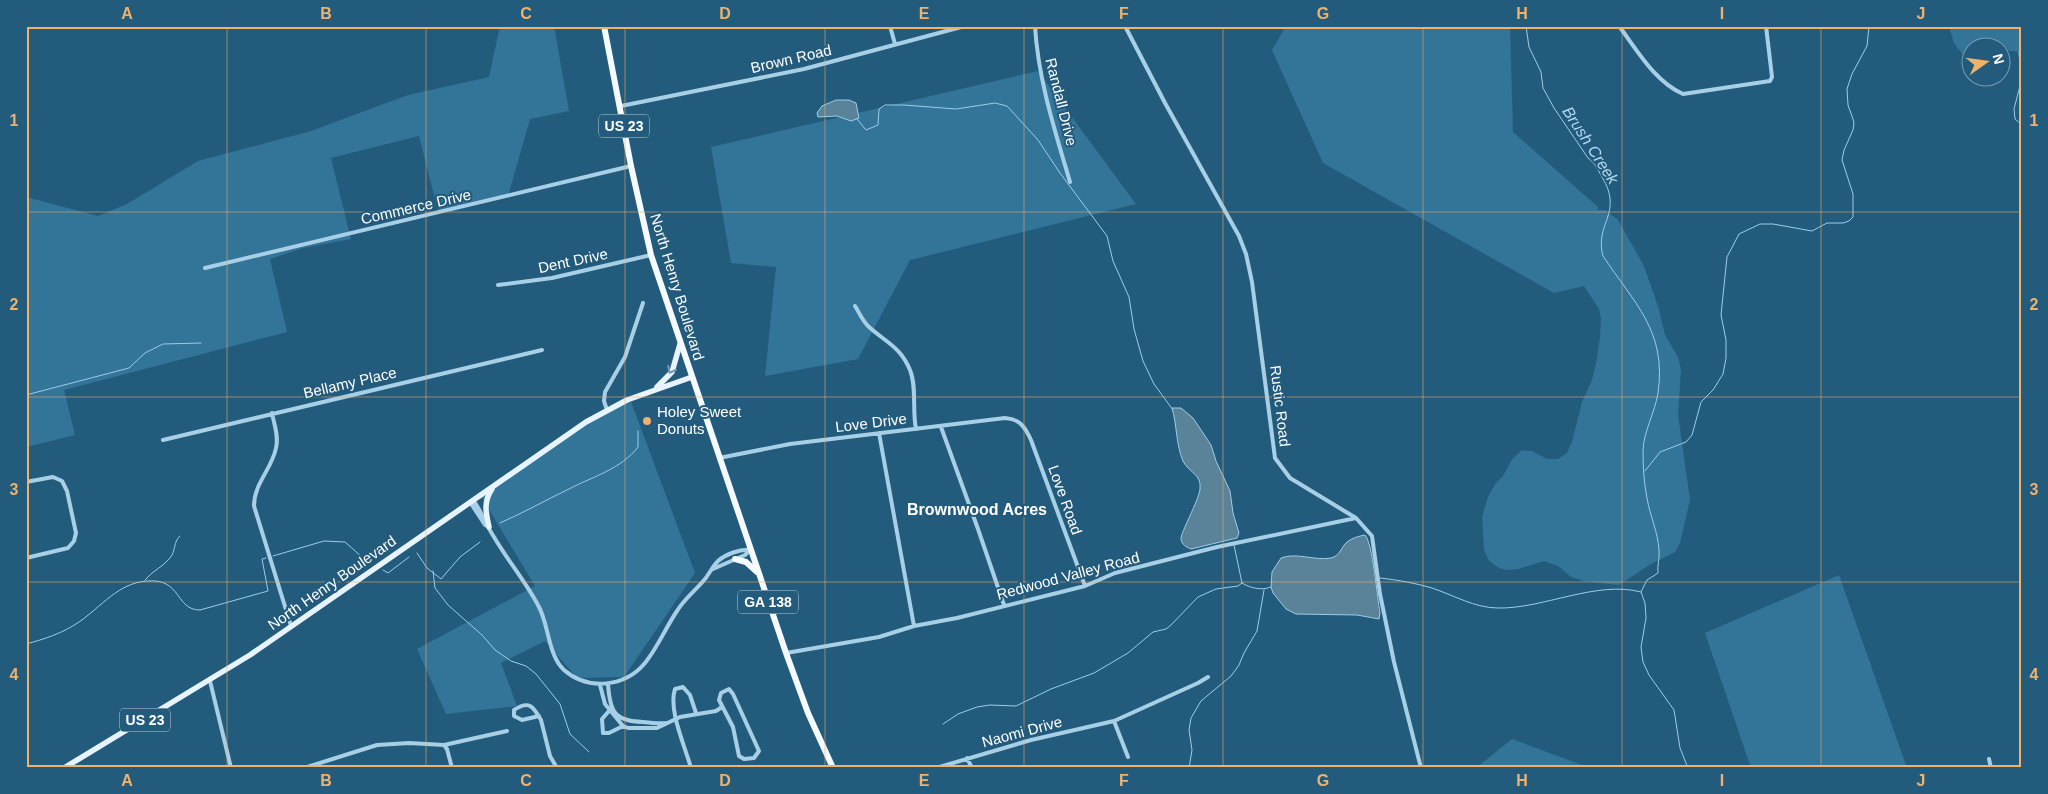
<svg xmlns="http://www.w3.org/2000/svg" width="2048" height="794" font-family="Helvetica,sans-serif">
<style>
.green{fill:#337499}
.water{fill:#5a839a;stroke:#9ccde7}
.lines{fill:none;stroke-linecap:round;stroke-linejoin:round}
.stream{stroke:#9ccde7;stroke-width:1}
.minor{stroke:#a7cfe6;stroke-width:4}
.primary{stroke:#e8f4fd;stroke-width:5.5}
.trunk{stroke:#f4fafe;stroke-width:6}
.oneway{stroke:#7298b0}
.grid{fill:none;stroke:#f1b16b;stroke-width:1;stroke-opacity:0.55}
.poi-dot{fill:#f1b16b;stroke:#235b7d;stroke-width:2}
.labels{text-anchor:middle;stroke-width:4;stroke-linejoin:round;paint-order:stroke}
.shield{fill:#235b7d;stroke:#bdced8;stroke-width:1}
.shield-label{font-size:14px;font-weight:bold;fill:#fff}
.street-label{font-size:15px;fill:#fff;stroke:#235b7d}
.poi-label{font-size:15px;fill:#fff;stroke:#235b7d;text-anchor:start}
.water-label{font-size:16px;font-style:italic;fill:#b3d9ee;stroke:#235b7d}
.neighbourhood-label{font-size:16px;font-weight:bold;fill:#fff;stroke:#235b7d}
.neatline{fill:none;stroke:#f1b16b;stroke-width:2}
.grid-label{font-size:16px;text-anchor:middle;font-weight:bold;fill:#f1b16b}
</style>
<rect width="100%" height="100%" fill="#235b7d"/>
<path class="green" d="M500,26H554L569,111L530,119L508,196L438,211L419,136L331,158L351,239L303,248L270,259L287,332L64,390L75,435L26,447V197L98,216L127,204L198,161L311,131L408,95L489,77Z
M1286,26H1510L1513,132L1598,207V210H1605L1618,220L1644,266L1658,306L1665,335L1678,357L1681,370L1678,415L1690,500L1680,543L1675,552L1651,564L1619,585L1584,581L1571,577L1558,566L1544,561L1518,569L1507,570L1499,568L1489,561L1484,550L1482,517L1488,497L1495,484L1503,476L1513,458L1522,450L1532,451L1547,459H1558L1567,453L1572,442L1582,402L1592,380L1596,364L1600,337L1601,319L1599,309L1584,286L1554,293L1323,163L1272,50Z
M1949,26H2022V52L2001,50L2000,48H1970V61L1967,60L1954,43Z
M1038,71L1136,204L910,260L858,359L765,376L776,267L731,263L711,147Z
M630,399L695,573L624,677L577,678L545,641L501,663L517,706L446,714L417,649L535,586L479,493L571,432Z
M1839,575L1907,768H1751L1705,633Z
M1512,739L1590,768H1476Z"/>
<path class="water" d="M836,100H849L856,103L859,118L851,121L837,116L818,117L817,113L822,106Z
M1172,408H1181L1193,418L1211,445L1216,461L1230,491L1233,513L1239,533L1237,538L1191,549C1186,547 1182,545 1181,539C1180,534 1199,500 1200,489C1202,474 1188,472 1183,461C1176,445 1177,425 1172,408Z
M1365,535C1373,544 1377,597 1380,613L1379,619L1357,615L1296,614L1286,609L1273,593L1271,587L1272,572L1281,558C1296,552 1315,561 1331,558C1340,556 1341,547 1347,542C1352,538 1359,536 1365,535Z"/>
<g class="lines">
<path class="stream" d="M1526,26L1529,47L1541,72L1543,88L1554,108L1588,158C1595,163 1598,170 1602,177C1624,213 1594,224 1603,256C1634,303 1667,331 1658,393C1655,413 1643,432 1643,452C1643,468 1644,483 1647,498C1650,516 1658,532 1659,550C1660,558 1657,565 1658,573L1647,580L1641,592L1645,603L1646,618L1641,647L1643,662L1649,675L1674,710L1680,748L1688,768
M2019,52L2021,82L2014,109L2015,119L2022,125
M857,119L866,130L878,125L879,109L885,105H904L956,109L995,103L1007,106L1038,140L1060,173L1107,236L1113,261L1129,297L1134,329L1143,361L1154,384L1173,410
M26,395L129,368L145,353L163,344L201,343
M1645,471L1660,452L1686,442L1692,435L1701,402L1713,390L1723,374L1726,358V340L1721,315L1727,257L1739,234L1760,224H1773L1812,231L1827,223H1843L1849,221L1853,217V194L1842,160L1844,150L1853,130L1854,122L1848,105L1847,89L1852,74L1867,46L1869,26
M500,523C523,513 546,500 569,489C594,476 621,469 638,447V431
M1234,545L1242,583C1250,588 1262,591 1271,587
M417,553L427,568L441,579L460,557L480,542
M273,556L324,541L345,542L363,558L372,562
M383,570L388,573L409,557
M433,571L435,588L448,605L482,635L495,650L511,661L526,666L536,674L560,704L570,734L589,752
M1380,578C1398,580 1415,583 1432,588C1453,595 1475,608 1498,608C1543,609 1597,580 1641,592
M145,580C152,571 163,567 170,558C176,551 173,542 180,536
M26,644C45,639 63,633 79,622C101,607 118,583 147,581C182,578 175,610 200,610L268,591L262,559L266,558
M943,724L958,714L977,707L990,705L1016,706L1051,689L1094,673L1128,653L1153,632L1166,629L1171,625L1198,597L1216,589L1238,586L1242,583
M1189,768L1192,750L1189,730L1191,718L1201,701L1231,676L1239,665L1244,653L1257,631L1264,590"/>
<path class="minor" d="M890,26L895,44
M1035,26C1038,79 1055,131 1070,182
M1125,26L1165,103L1239,236L1246,254L1252,282L1275,458L1290,478L1356,518L1372,536L1380,594L1394,662L1421,768
M1619,26C1637,50 1655,82 1683,94L1770,81L1772,77L1766,26
M621,106L804,69L965,26
M205,268L631,166
M498,285L552,278L651,255
M855,306C859,312 862,320 868,326C885,342 900,346 910,370C917,387 912,410 916,429
M607,410L604,401L605,392L625,357L643,303
M272,413C274,424 279,436 276,448C272,469 254,483 254,506L291,626
M941,427L978,529L1004,605
M879,433L914,626
M163,440L542,350
M719,458L790,444L1005,418C1020,419 1025,427 1031,440L1085,586
M26,482L53,477L62,481L67,491L76,533L74,541L68,548L26,558
M473,500C482,512 486,525 494,537C508,561 526,582 539,607C549,626 548,655 564,670C588,691 625,687 645,663C658,647 666,627 677,611C684,599 696,590 705,579C709,574 713,566 718,561C726,554 740,549 750,550
M470,502L485,525L489,527
M713,569L745,555L750,550
M786,653L879,637L914,626L957,618L1085,586L1115,573L1217,547L1356,518
M210,681L231,768
M608,684C610,712 614,721 643,722C651,723 659,724 667,723
M600,685L605,704L623,726L628,728H657L680,717L716,711L722,707
M729,689L733,694L759,751L754,758L744,759L739,756L733,727L719,700L721,693Z
M609,711L602,719L603,733H609L623,726
M539,716L522,720L514,716V710C529,700 533,706 541,720L550,756L557,768
M1114,721L1128,757
M444,745L447,749L452,768
M967,758L972,768
M1989,759L1991,768
M304,768L377,745L409,743L444,745L507,731
M691,768C685,746 668,710 675,689L683,687L690,695L696,713
M936,768L1031,740L1114,721L1198,683L1208,677"/>
<path class="primary" d="M657,387L672,372L680,344
M489,527C486,513 483,502 492,489
M64,768L250,655L586,422L627,400L692,377"/>
<path class="trunk" d="M604,26L631,166L651,255L786,653L808,713L833,768
M735,559L746,562L757,572"/>
</g>
<defs><path id="oneway-chevron" d="M-2-3.5L2.5 0L-2 3.5" fill="none" stroke-width="1.6" stroke-linecap="round" stroke-linejoin="round" transform="scale(1.25)"/></defs>
<use class="oneway" href="#oneway-chevron" transform="translate(671 370) rotate(117)"/>
<path class="grid" d="M227,26V768M426,26V768M625,26V768M825,26V768M1024,26V768M1223,26V768M1423,26V768M1622,26V768M1821,26V768M26,212H2022M26,397H2022M26,582H2022"/>
<circle class="poi-dot" cx="647" cy="421" r="5"/>
<g class="labels">
<g class="shield">
<rect x="599" y="114.5" width="50" height="23" rx="4"/>
<rect x="738" y="590.5" width="60" height="23" rx="4"/>
<rect x="120" y="708.5" width="50" height="23" rx="4"/>
</g>
<g class="shield-label">
<text x="624" y="131">US 23</text>
<text x="768" y="607">GA 138</text>
<text x="145" y="725">US 23</text>
</g>
<g class="street-label">
<text transform="translate(791 59) rotate(-13)" y="5">Brown Road</text>
<text transform="translate(1061 102) rotate(76)" y="5">Randall Drive</text>
<text transform="translate(416 207) rotate(-13)" y="5">Commerce Drive</text>
<text transform="translate(573 261) rotate(-12)" y="5">Dent Drive</text>
<text transform="translate(677 287) rotate(73)" y="5">North Henry Boulevard</text>
<text transform="translate(350 383) rotate(-13)" y="5">Bellamy Place</text>
<text transform="translate(1280 406) rotate(83)" y="5">Rustic Road</text>
<text transform="translate(871 423) rotate(-7)" y="5">Love Drive</text>
<text transform="translate(1065 500) rotate(70)" y="5">Love Road</text>
<text transform="translate(1068 576) rotate(-15)" y="5">Redwood Valley Road</text>
<text transform="translate(332 583) rotate(-35)" y="5">North Henry Boulevard</text>
<text transform="translate(1022 732) rotate(-15)" y="5">Naomi Drive</text>
</g>
<g class="poi-label">
<text x="657" y="417">Holey Sweet<tspan x="657" dy="17">Donuts</tspan></text>
</g>
<g class="water-label">
<text transform="translate(1591 145) rotate(57)" y="6">Brush Creek</text>
</g>
<g class="neighbourhood-label">
<text x="977" y="515">Brownwood Acres</text>
</g>
</g>
<rect width="2048" height="794" fill="none" stroke="#235b7d" stroke-width="55"/>
<g transform="translate(1986 62) rotate(76)"><circle r="24" fill="#235b7d" stroke="#7b9db1"/>
<path d="M0-4L9 19L0 12L-9 19Z" fill="#f1b16b"/>
<text y="-8" font-size="14" font-weight="bold" text-anchor="middle" fill="#ffffff">N</text>
</g>
<rect x="28" y="28" width="1992" height="738" class="neatline"/>
<g class="grid-label">
<text x="127" y="19">A</text>
<text x="326" y="19">B</text>
<text x="526" y="19">C</text>
<text x="725" y="19">D</text>
<text x="924" y="19">E</text>
<text x="1124" y="19">F</text>
<text x="1323" y="19">G</text>
<text x="1522" y="19">H</text>
<text x="1722" y="19">I</text>
<text x="1921" y="19">J</text>
<text x="14" y="126">1</text>
<text x="2034" y="126">1</text>
<text x="14" y="310">2</text>
<text x="2034" y="310">2</text>
<text x="14" y="495">3</text>
<text x="2034" y="495">3</text>
<text x="14" y="680">4</text>
<text x="2034" y="680">4</text>
<text x="127" y="786">A</text>
<text x="326" y="786">B</text>
<text x="526" y="786">C</text>
<text x="725" y="786">D</text>
<text x="924" y="786">E</text>
<text x="1124" y="786">F</text>
<text x="1323" y="786">G</text>
<text x="1522" y="786">H</text>
<text x="1722" y="786">I</text>
<text x="1921" y="786">J</text>
</g>
</svg>
